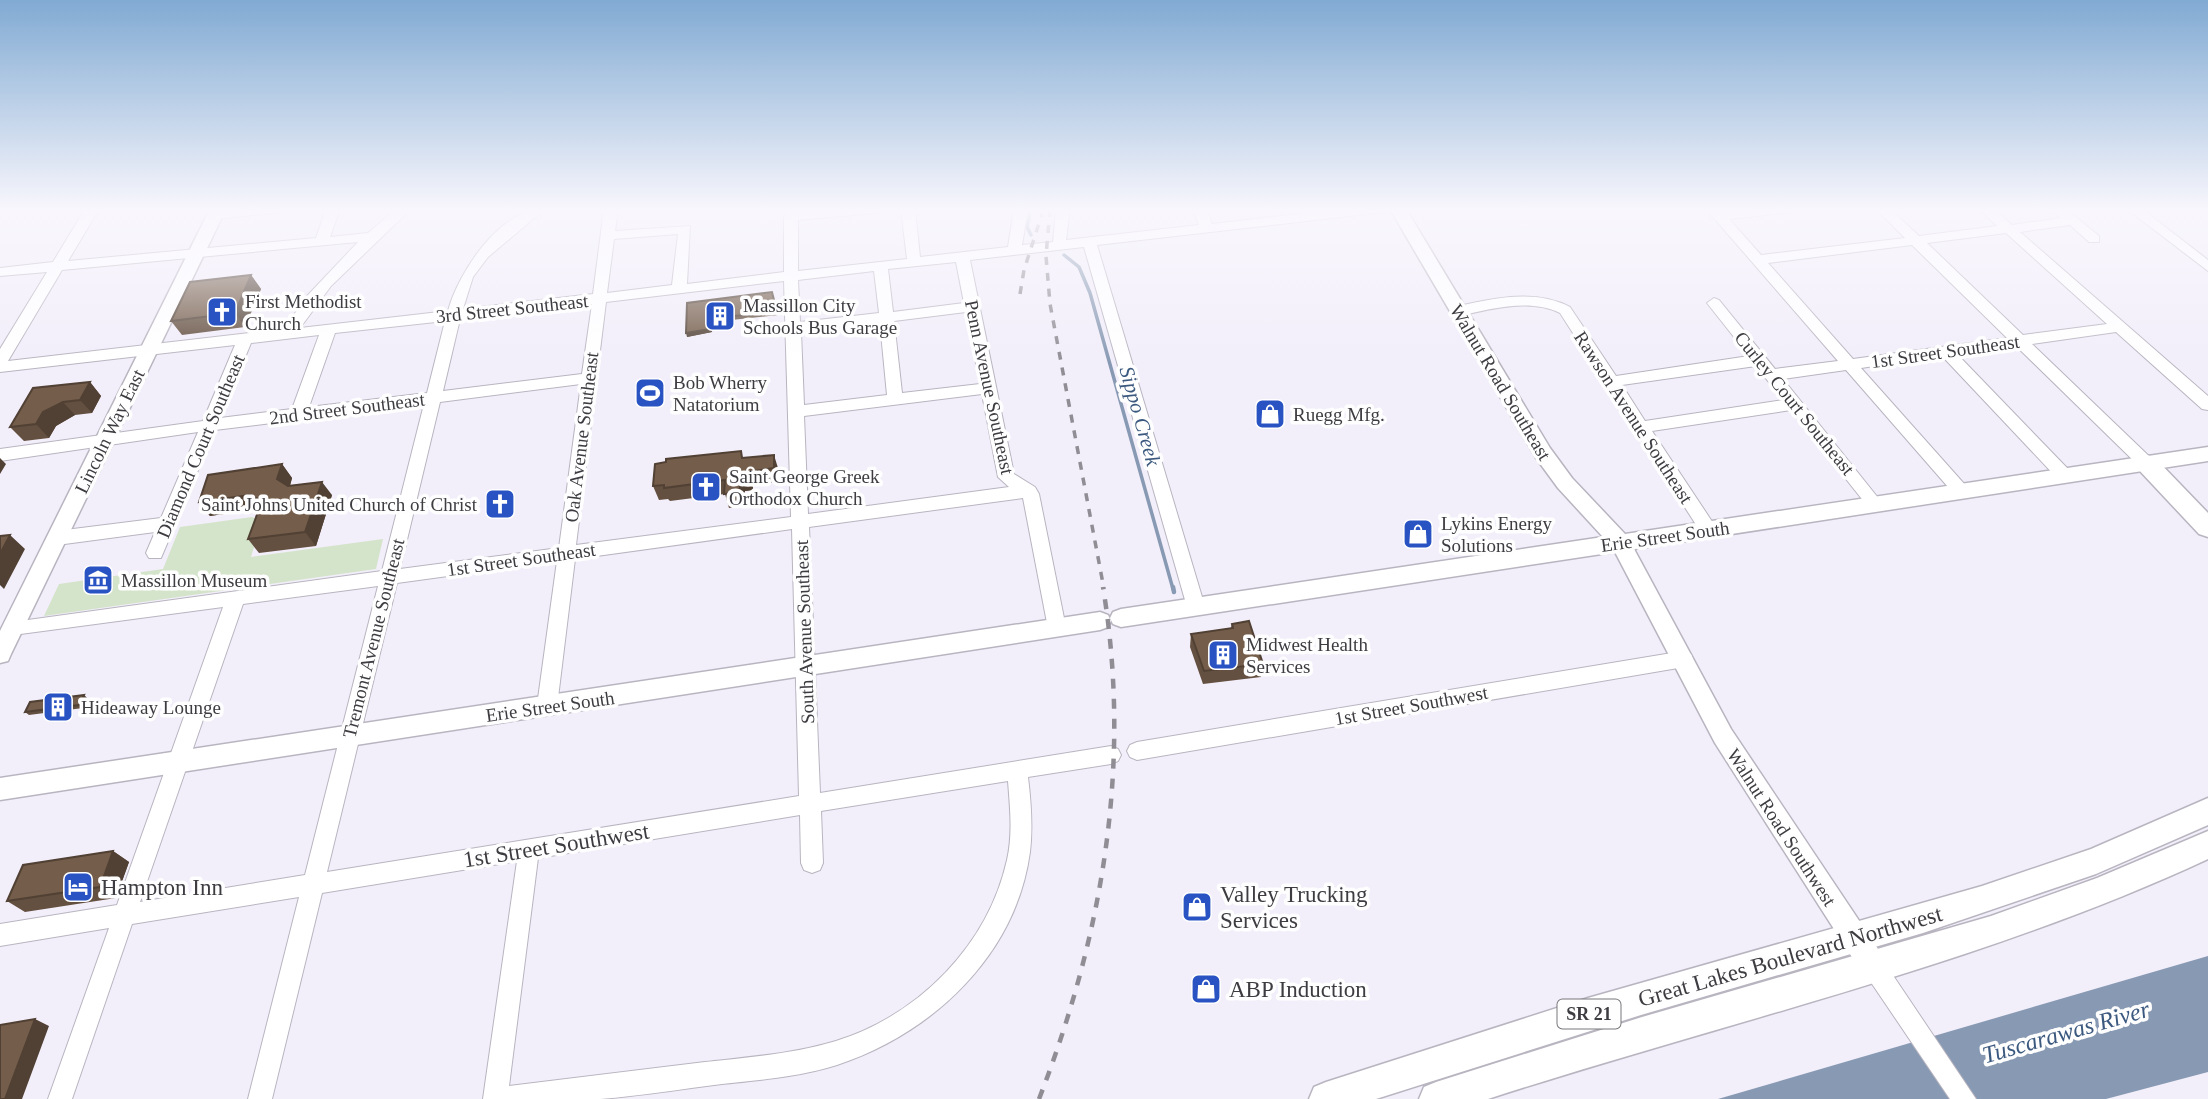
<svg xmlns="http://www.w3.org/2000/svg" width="2208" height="1099" font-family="'Times New Roman',serif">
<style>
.green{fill:#d4e4ca}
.water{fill:#889ab3}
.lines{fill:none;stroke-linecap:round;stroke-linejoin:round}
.stream-far1{stroke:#889ab3;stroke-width:3.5}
.stream{stroke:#889ab3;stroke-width:4.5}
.minor-casing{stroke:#b9b5c0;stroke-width:2}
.major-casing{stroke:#b9b5c0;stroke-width:3}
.highway-casing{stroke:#b9b5c0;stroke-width:3}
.minor{fill:#fff;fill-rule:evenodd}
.major{fill:#fff;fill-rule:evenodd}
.highway{fill:#fff;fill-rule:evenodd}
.rail-far1{stroke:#908d95;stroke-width:3.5;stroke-dasharray:8 8;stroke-linecap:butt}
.rail{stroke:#908d95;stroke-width:4.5;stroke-dasharray:10 10;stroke-linecap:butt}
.wall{fill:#645040}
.shaded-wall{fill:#514134}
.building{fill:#745d4a;stroke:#514134;stroke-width:2}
.labels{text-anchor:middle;stroke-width:7;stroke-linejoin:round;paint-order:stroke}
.shield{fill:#fefefe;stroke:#78767a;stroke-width:2}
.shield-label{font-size:18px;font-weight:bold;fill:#3e3c41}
.poi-label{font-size:19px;fill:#3e3c41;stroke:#fefefe;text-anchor:start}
.street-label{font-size:19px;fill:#3e3c41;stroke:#fefefe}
.water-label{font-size:21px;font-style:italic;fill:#3b597f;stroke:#fefefe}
.near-street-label{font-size:23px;fill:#3e3c41;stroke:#fefefe}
.near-poi-label{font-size:23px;fill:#3e3c41;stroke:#fefefe;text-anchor:start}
.near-water-label{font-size:24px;font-style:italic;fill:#3b597f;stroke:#fefefe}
</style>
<rect width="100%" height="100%" fill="#f2eefa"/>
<path class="green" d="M252,517L262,521L251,557L383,539L376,569L44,616L59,584L163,569L180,527Z"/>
<path class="water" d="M2208,956V1072L2106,1099H1718Z"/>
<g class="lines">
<path class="stream-far1" d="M1030,213L1027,227L1031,235
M1064,255L1079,267L1090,293L1173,589"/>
<path class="stream" d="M1173,587L1174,592"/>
<g class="minor-casing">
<path id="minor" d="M85,209H99L68,261L316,238L326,209H340L330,237L368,233L396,209H411L331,286L300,328L448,311C458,273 501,207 545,209L488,257L473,277L463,309L593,294L604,209H618L615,231L690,226L687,284L784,272V217L789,209H803L801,212L882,209L875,213L798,220V271L907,259L901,209H915L920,257L1008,247L1014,209H1028L1022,245L1053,242L1056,209H1070L1066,240L1199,225L1193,209H1207L1212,224L1343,209H1383L1376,213L1097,245L1205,607L1202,612H1190L1187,607L1084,247L970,260L1014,474L1035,487L1039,494L1066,628L1064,633H1050L1048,628L1023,498L809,527L820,793L1111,746L1118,749L1121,755L1118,761L1111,764L1028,777C1031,802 1033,827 1030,852C1016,955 933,1033 837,1065C799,1077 760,1080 722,1084C681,1089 641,1096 600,1099C561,1099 522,1099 483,1099L517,861L322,893L272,1099H248L299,897L132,924L72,1099H48L109,928L0,946V924L117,905L223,607L13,635L6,633L4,628L6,623L382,571L424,404L215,430L161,558H149L146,553L155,532L57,545L51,543L48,538L51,533L57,531L161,518L198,432L0,461V449L203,421L235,345L0,372V349L47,272L0,276V268L53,262ZM678,234L672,285L607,293L614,239ZM358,242L307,296L284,329L8,361L62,270ZM956,262L964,303L893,312L888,269ZM874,271L879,313L800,322L798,280ZM784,281L791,517L576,545L606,302ZM592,304L582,374L443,391L460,319ZM966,312L980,384L902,393L894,321ZM445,321L427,393L309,407L335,333ZM880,323L887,395L804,405L801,332ZM319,335L292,409L220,418L251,343ZM581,384L559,548L400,569L440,402ZM982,394L998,477L1009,487L808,514L804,416ZM792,529L799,796L327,872L397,583L557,561L537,706L540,712L547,714L554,712L557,706L575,559ZM378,586L305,875L140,902L243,604ZM1008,781C1010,807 1013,834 1007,860C988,945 919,1015 836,1041C793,1054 749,1057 705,1062C639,1070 574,1078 509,1086L538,858L800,815L801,863L804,870L812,873L820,870L823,863L821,811Z
M236,209H281L274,213L215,219L208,215L215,211Z
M1706,209H1720L1723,212L1789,209L1782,213L1729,219L1761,255L1905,238L1876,209H1890L1919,236L1997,226L1979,209H1994L2012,225L2061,218L2051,209H2066L2099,236V242H2089L2070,225L2020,232L2208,396V410L2202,409L2116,332L2032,344L2152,459L2154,463L2146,469L2140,467L2016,346L1957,354L2071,472L2073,476L2071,480H2059L1942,356L1861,368L1967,487L1969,491L1967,495H1955L1846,370L1783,379L1883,504L1875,510L1869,508L1791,410L1652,431L1717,529L1708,536L1702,534L1560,313C1530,298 1490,309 1459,316L1452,311L1459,306C1495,298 1536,289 1570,307L1616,376L1749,356L1707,303L1714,298L1719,300L1775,369L1838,361ZM2006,233L2107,324L2023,335L1927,243ZM1912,245L2007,338L1853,359L1768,263ZM1756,366L1783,400L1645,421L1622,385Z
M2127,209H2142L2208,260V271Z
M1684,651L1691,654L1693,659L1691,664L1684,667L1137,760L1130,757L1127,751L1130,745L1137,742Z
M1874,956L1882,959L1976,1099H1950L1866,975L1863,967L1866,959Z"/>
</g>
<g class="major-casing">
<path id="major" d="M210,209H226L11,654L8,661L0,663V631Z
M1390,209H1406L1550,448L1572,478L1625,534L2208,447V461L1634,549L1731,729L1884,958L1888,967L1884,976L1874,980L1864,976L1715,743L1615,552L1121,627L1113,624L1110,618L1113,612L1121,609L1603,537L1558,488L1536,458Z
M1100,612L1108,615L1111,621L1108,627L1100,630L0,800V778Z"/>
</g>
<g class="highway-casing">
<path id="highway" d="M2146,455L2154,457L2208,513V537L2199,534L2138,469L2134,463L2138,457Z
M2208,798V825L2096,874L1923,933L1641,1015L1376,1099H1309L1314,1087L1326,1082L1588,998L1982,886L2091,849Z
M2208,831V859C1978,966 1728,1021 1488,1099H1419L1424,1087L1436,1082L1642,1017L1991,916L2097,878Z"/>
</g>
<use href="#minor" class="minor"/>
<use href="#major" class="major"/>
<use href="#highway" class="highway"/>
<path class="rail-far1" d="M1050,209L1046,256L1050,304L1104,589
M1020,294L1024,270L1042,214"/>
<path class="rail" d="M1039,1099C1103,934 1132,764 1103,587"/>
</g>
<path class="wall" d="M251,275L261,289L245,327L182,335L171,321Z
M772,292L778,315L713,322L712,332L687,337V303Z
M90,382L101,396L92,413L75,415L56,426L49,438L24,441L10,427Z
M744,458L778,468L779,482L753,485V490L745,491L744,506L729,508L725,494L670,501L668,499L659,500L653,486L666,462Z
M282,464L292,478L290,486L332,495L316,546L259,553L248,539L259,509L210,516L199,502Z
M1232,624L1263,664L1261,677L1203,684L1190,647L1191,634L1231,628Z
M84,695L87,698L83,708L29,715L25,712Z
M113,851L129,862L116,898L25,912L7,901Z"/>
<path class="shaded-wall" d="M251,275L261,289L245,327L235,313Z
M712,318L713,322L712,332L687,337L686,333Z
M90,382L101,396L92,413L80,400Z
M63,402L75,415L56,426L49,438L36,424L43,412Z
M774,455L778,468L779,482L774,468Z
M0,458L6,464L0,474Z
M282,464L292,478L288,492L277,479Z
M748,472L753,485V490L745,491L744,506L740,492V477Z
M322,482L332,495L316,546L305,532Z
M250,495L260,508L210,516L199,502Z
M10,535L25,549L4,589L0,585V554Z
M84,695L87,698L83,708L79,705Z
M113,851L129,862L116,898L100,887Z
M35,1019L49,1026L22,1099H5Z"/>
<path class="building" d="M251,275L235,313L171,321L190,282Z
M772,292L777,312L712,318L710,329L686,333L687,303Z
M90,382L80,400L63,402L43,412L36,424L10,427L33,388Z
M741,451L742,458L774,455V468L748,472V476L740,477V492L724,494L725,480L664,488V485L653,486L655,464L666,462V459Z
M282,464L277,479L288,486L322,482L305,532L248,539L262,501L250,495L199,502L208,475Z
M10,535L0,554V536Z
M1249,621L1263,664L1204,671L1191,634L1233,628L1232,624Z
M84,695L79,705L25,712L30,702Z
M113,851L100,887L7,901L23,865Z
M35,1019L5,1099H0V1025Z"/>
<linearGradient id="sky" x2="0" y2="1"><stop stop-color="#81aad3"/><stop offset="0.58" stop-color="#f9f7fd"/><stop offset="1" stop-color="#f9f7fd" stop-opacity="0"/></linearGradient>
<rect width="2208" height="363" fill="url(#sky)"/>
<defs>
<g id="church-square" transform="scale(1.575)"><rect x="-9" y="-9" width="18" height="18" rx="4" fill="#2953c2" stroke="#fefefe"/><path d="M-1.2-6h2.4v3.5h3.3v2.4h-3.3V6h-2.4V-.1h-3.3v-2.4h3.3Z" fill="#fff"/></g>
<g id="building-square" transform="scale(1.575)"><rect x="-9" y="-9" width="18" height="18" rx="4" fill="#2953c2" stroke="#fefefe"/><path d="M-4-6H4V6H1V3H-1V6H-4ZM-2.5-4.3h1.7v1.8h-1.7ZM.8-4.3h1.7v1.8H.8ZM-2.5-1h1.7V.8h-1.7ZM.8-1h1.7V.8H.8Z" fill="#fff"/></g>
<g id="stadium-square" transform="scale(1.575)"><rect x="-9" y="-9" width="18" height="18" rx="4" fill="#2953c2" stroke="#fefefe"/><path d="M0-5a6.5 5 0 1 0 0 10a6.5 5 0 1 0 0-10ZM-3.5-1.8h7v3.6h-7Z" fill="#fff"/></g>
<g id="shop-square" transform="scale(1.575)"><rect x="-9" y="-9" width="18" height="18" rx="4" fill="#2953c2" stroke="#fefefe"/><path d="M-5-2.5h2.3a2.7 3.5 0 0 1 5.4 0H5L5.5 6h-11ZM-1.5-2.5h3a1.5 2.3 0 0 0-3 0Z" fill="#fff"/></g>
<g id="museum-square" transform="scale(1.575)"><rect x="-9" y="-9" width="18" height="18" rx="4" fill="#2953c2" stroke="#fefefe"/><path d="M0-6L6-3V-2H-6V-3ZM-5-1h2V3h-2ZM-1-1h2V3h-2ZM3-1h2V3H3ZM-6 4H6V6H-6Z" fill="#fff"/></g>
<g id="hotel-square" transform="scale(1.575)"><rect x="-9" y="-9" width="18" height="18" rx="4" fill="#2953c2" stroke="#fefefe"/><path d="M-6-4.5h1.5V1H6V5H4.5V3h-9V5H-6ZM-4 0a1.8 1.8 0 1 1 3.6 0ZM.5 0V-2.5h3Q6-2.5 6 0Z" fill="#fff"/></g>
</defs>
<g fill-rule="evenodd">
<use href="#church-square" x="222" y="312"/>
<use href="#building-square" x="720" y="316"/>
<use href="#stadium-square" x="650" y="393"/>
<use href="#shop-square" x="1270" y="414"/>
<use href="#church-square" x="706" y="487"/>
<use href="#church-square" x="500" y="504"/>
<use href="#shop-square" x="1418" y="534"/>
<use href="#museum-square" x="98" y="580"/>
<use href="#building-square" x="1223" y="655"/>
<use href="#building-square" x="58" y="707"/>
<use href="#hotel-square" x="78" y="887"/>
<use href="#shop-square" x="1197" y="907"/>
<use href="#shop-square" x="1206" y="989"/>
</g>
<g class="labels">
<rect class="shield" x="1557.5" y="999.5" width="63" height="29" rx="5"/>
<g class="shield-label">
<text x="1589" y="1020">SR 21</text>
</g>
<g class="poi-label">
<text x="245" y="308">First Methodist<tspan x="245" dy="22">Church</tspan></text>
<text x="743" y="312">Massillon City<tspan x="743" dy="22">Schools Bus Garage</tspan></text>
<text x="673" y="389">Bob Wherry<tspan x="673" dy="22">Natatorium</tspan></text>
<text x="1293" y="421">Ruegg Mfg.</text>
<text x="729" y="483">Saint George Greek<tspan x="729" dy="22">Orthodox Church</tspan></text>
<text x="477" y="511" text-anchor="end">Saint Johns United Church of Christ</text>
<text x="1441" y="530">Lykins Energy<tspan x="1441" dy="22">Solutions</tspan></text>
<text x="121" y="587">Massillon Museum</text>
<text x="1246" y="651">Midwest Health<tspan x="1246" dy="22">Services</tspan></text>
<text x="81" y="714">Hideaway Lounge</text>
</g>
<g class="street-label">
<text transform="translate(512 308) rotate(-6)" y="7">3rd Street Southeast</text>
<text transform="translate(1945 351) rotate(-8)" y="7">1st Street Southeast</text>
<text transform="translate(1501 382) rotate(59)" y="7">Walnut Road Southeast</text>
<text transform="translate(990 387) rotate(78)" y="7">Penn Avenue Southeast</text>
<text transform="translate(1795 403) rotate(51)" y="7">Curley Court Southeast</text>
<text transform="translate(347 408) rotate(-7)" y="7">2nd Street Southeast</text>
<text transform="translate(1634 417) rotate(57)" y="7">Rawson Avenue Southeast</text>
<text transform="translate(109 431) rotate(-64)" y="7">Lincoln Way East</text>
<text transform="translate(581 437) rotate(-83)" y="7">Oak Avenue Southeast</text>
<text transform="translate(200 446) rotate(-67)" y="7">Diamond Court Southeast</text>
<text transform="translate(1665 536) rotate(-8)" y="7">Erie Street South</text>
<text transform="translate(521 559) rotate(-8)" y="7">1st Street Southeast</text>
<text transform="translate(804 632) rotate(-92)" y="7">South Avenue Southeast</text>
<text transform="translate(373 638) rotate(-76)" y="7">Tremont Avenue Southeast</text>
<text transform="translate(1411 705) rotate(-10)" y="7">1st Street Southwest</text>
<text transform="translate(550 706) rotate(-8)" y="7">Erie Street South</text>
<text transform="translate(1782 827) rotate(57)" y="7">Walnut Road Southwest</text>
</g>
<g class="water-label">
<text transform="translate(1140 416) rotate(74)" y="7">Sippo Creek</text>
</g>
<g class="near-street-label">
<text transform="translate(556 845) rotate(-9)" y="8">1st Street Southwest</text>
<text transform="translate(1790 956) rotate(-16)" y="8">Great Lakes Boulevard Northwest</text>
</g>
<g class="near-poi-label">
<text x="101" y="895">Hampton Inn</text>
<text x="1220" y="902">Valley Trucking<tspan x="1220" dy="26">Services</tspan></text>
<text x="1229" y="997">ABP Induction</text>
</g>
<g class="near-water-label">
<text transform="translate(2066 1032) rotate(-16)" y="8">Tuscarawas River</text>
</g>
</g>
</svg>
